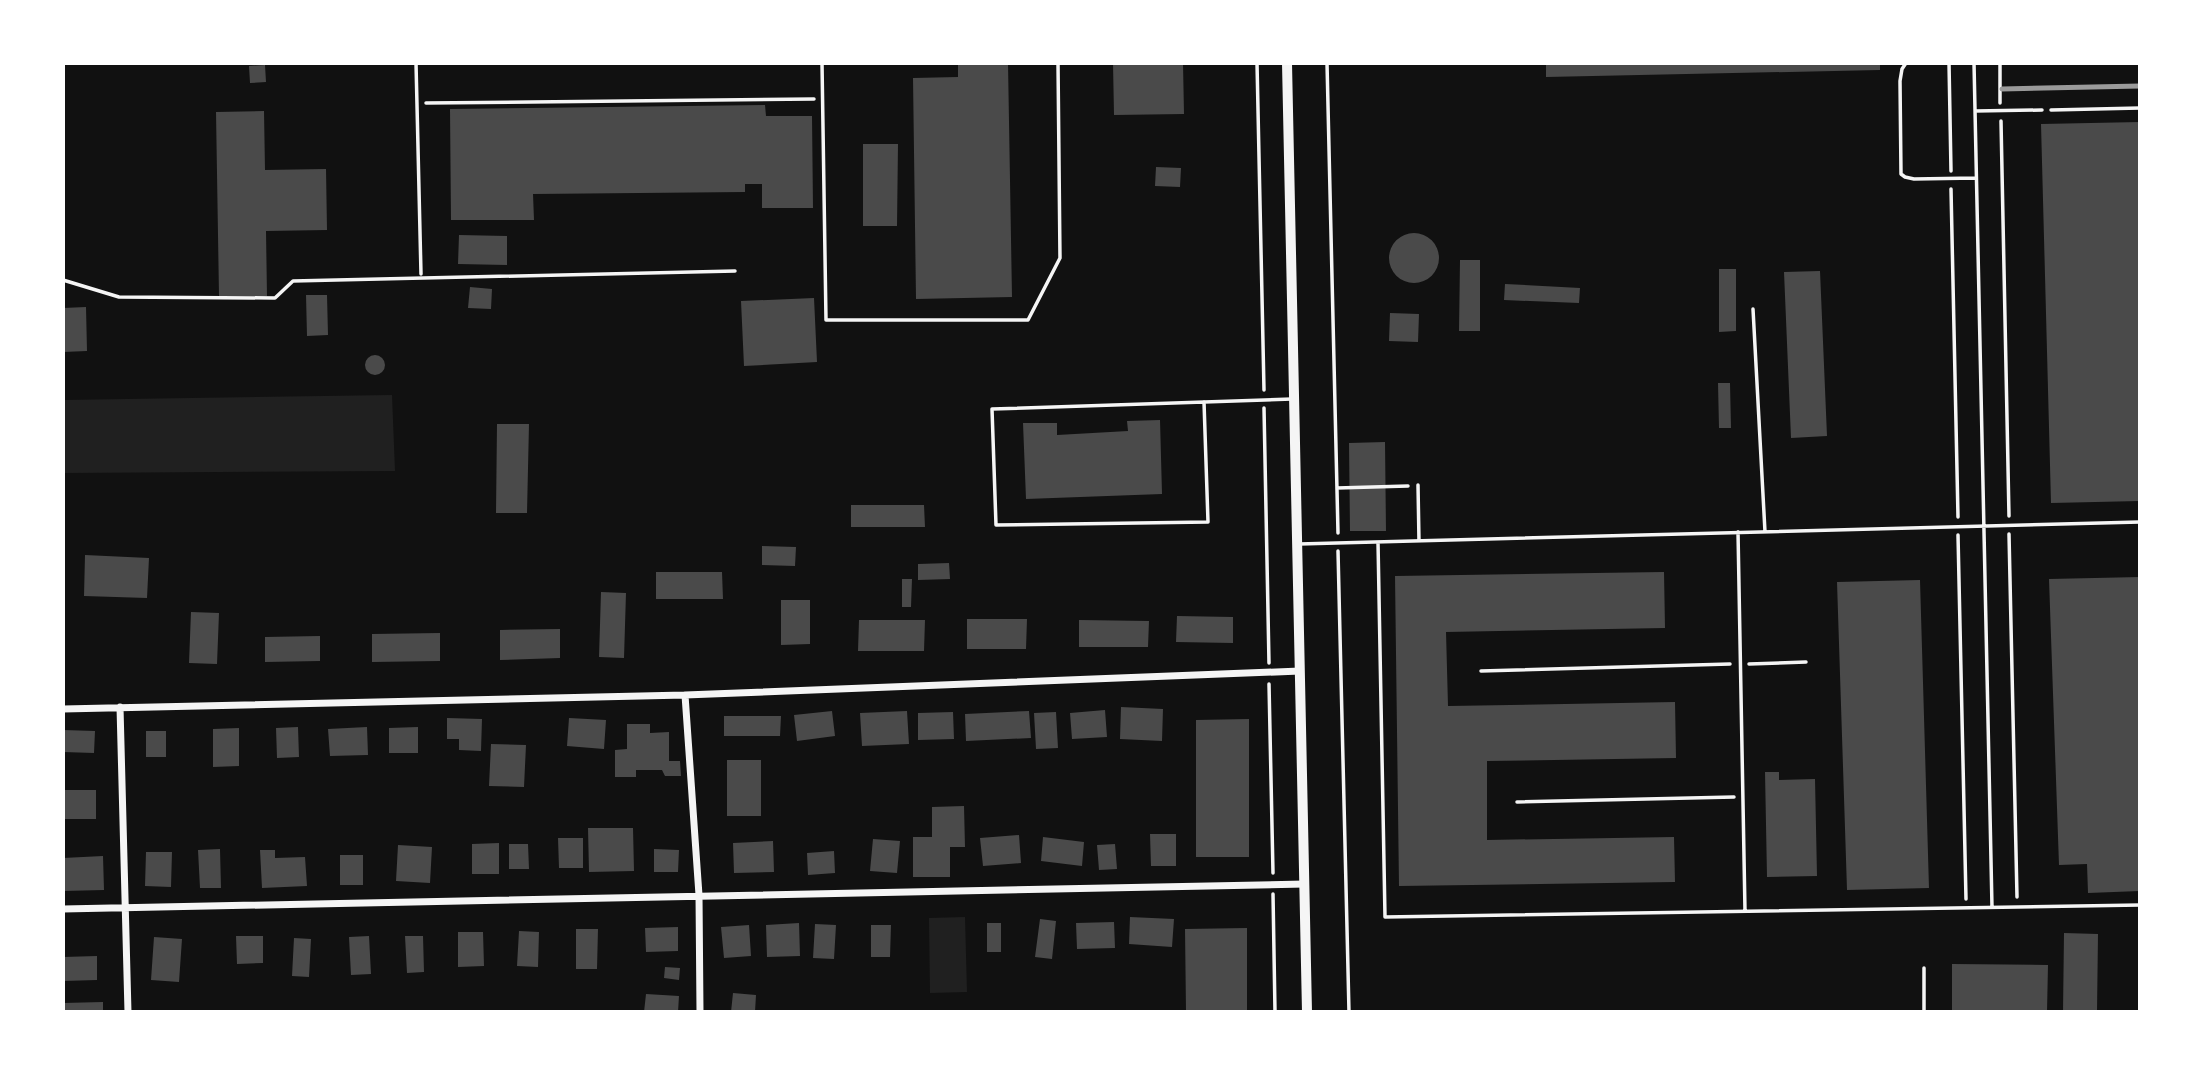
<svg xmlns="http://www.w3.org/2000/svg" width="2203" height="1075" font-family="Montserrat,sans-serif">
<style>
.green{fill:#202020}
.building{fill:#4a4a4a}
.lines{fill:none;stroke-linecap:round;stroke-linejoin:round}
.path{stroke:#f5f5f5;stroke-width:3.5}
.service{stroke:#f5f5f5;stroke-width:3.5}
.minor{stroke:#f5f5f5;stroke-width:7}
.secondary{stroke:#f5f5f5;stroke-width:10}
.rail{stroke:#9a9a9a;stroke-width:5}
</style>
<rect width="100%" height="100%" fill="#111"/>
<path class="green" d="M392,395L395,471L63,473V400Z
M965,917L967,992L930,993L929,918Z"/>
<path class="building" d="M958,63H1008L1012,297L916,299L913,78L958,77Z
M1113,63H1183L1184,114L1114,115Z
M1546,63H1880V70L1546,77Z
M265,65L266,82L250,83L249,66Z
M765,105L766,116H812L813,208H762V184H745V192L533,194L534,220H451L450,109Z
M264,111L265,170L326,169L327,230L266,231L267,296H219L216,112Z
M2140,122V501L2051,503L2041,124Z
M863,144H898L897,226H863Z
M1156,167L1181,168L1180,187L1155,186Z
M1389 258a25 25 0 1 1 50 0a25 25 0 1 1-50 0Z
M459,235L507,236V265L458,264Z
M1460,260H1480V331H1459Z
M1719,269H1736V331L1719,332Z
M1820,271L1827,436L1791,438L1784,272Z
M1505,284L1580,288L1579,303L1504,300Z
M470,287L492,289L491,309L468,308Z
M306,295H327L328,335L307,336Z
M814,298L817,362L744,366L741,301Z
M86,307L87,351L63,352V308Z
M1390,313L1419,314L1418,342L1389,341Z
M365 365a10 10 0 1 1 20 0a10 10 0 1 1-20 0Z
M1718,383H1730L1731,428H1719Z
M1160,420L1162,494L1026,499L1023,423H1057V435L1128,431L1127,421Z
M497,424H529L527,513H496Z
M1385,442L1386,531H1350L1349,443Z
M851,505H924L925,527H851Z
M762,546L796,547L795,566L762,565Z
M85,555L149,558L147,598L84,596Z
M949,563L950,579L918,580V564Z
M656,572H722L723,599H656Z
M1664,572L1665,628L1446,632L1448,706L1675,702L1676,758L1487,761V840L1674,837L1675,882L1399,886L1395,576Z
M2140,577V891L2088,893L2087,864L2059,865L2049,579Z
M902,579H912L911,607H902Z
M1920,580L1929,888L1847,890L1837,582Z
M601,592L626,593L624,658L599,657Z
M781,600H810V644L781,645Z
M191,612L219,613L217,664L189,663Z
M1177,616L1233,617V643L1176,642Z
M967,619H1027L1026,649H967Z
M859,620H925L924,651H858Z
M1079,620L1149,621L1148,647H1079Z
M560,629V658L500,660V630Z
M440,633V661L372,662V634Z
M320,636V661L265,662V637Z
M1121,707L1163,709L1162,741L1120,739Z
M1105,710L1107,737L1072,739L1070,713Z
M832,711L835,736L797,741L794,715Z
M907,711L909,744L862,746L860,713Z
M1029,711L1031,738L966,741L965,714Z
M953,712L954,739L918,740V713Z
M1056,712L1058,748L1036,749L1034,713Z
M724,716H781L780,736H724Z
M447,718L482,719L481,751L459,750V739H447Z
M569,718L606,720L604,749L567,746Z
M1249,719V857H1196V720Z
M627,724H650V733L669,732V761H680L681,776H665L662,770H636V777H615V750L627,749Z
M298,727L299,757L277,758L276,728Z
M367,727L368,755L330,756L328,729Z
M418,727V753H389V728Z
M239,728V766L213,767V729Z
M63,730L95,731L94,753L63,752Z
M146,731H166V757H146Z
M491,744L526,745L524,787L489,786Z
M727,760H761V816H727Z
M1765,772H1779V780L1815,779L1817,876L1767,877Z
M63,790H96V819H63Z
M964,806L965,847H950V877H913V837H932V807Z
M588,828H633L634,871L589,872Z
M1150,834H1176V866H1151Z
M1019,835L1021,863L983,866L980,838Z
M1043,837L1084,842L1082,866L1041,861Z
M558,838H583V868H559Z
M873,839L900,841L897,873L870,871Z
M773,841L774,872L734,873L733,843Z
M499,843V874H472V844Z
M509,844H528L529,869H509Z
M1115,844L1117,869L1099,870L1097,845Z
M398,845L432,847L430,883L396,881Z
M220,849L221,888H200L198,850Z
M654,849L679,850L678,872H654Z
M260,850H275V858L305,857L307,886L262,888Z
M834,851L835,873L808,875L807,853Z
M146,852H172L171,887L145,886Z
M340,855H363V885H340Z
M103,856L104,890L63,891V858Z
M1130,917L1174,919L1172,947L1129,944Z
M1040,919L1056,921L1052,959L1035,957Z
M1114,922L1115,948L1077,949L1076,923Z
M799,923L800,956L767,957L766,925Z
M987,923H1001V952H987Z
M815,924L836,925L834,959L813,958Z
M749,925L751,956L724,958L721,927Z
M871,925H891L890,957H871Z
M678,927V951L646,952L645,928Z
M1247,928V1012H1186L1185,929Z
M576,929H598L597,969H576Z
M519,931L539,932L538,967L517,966Z
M458,932H483L484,966L458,967Z
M2064,933L2098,934L2097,1012H2063Z
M236,936H263V963L237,964Z
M369,936L371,974L351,975L349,937Z
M405,936H423L424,972L407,973Z
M154,937L182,939L179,982L151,980Z
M294,938L311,939L309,977L292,976Z
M97,956V980L63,981V957Z
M1952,964L2048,965L2047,1012H1952Z
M665,967L680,968L679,980L664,978Z
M733,993L756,995L755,1012H731Z
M646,994L679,996L678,1012H644Z
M103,1002V1012H63V1003Z"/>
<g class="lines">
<path class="path" d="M1257,63L1264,390
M1327,63L1338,533
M1949,63L1951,171
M2000,63V103
M426,103L814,99
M2051,110L2140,108
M2001,121L2009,516
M1951,189L1958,517
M1264,408L1269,663
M1337,488L1408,486
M2009,534L2017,897
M1958,535L1966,899
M1338,551L1349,1012
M1749,664L1806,662
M1481,671L1730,664
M1269,684L1273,873
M1517,802L1734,797
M1273,894L1275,1012"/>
<path class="service" d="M416,63L421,274
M822,63L826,320H1028L1060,258L1058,63
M1906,63L1902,69L1900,81L1901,174L1905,177L1914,179L1976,178
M1974,63L1992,907
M1975,111L2042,110
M63,280L119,297L275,298L293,281L735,271
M1753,309L1765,532
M1204,402L1208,522L996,525L992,409L1292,399
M1418,485L1419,541
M1738,532L1745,911
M1378,542L1385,917L2140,905
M1299,544L2140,522
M1924,968V1012"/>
<path class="minor" d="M685,695L699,895L700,1012
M120,707L128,1012
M63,709L685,695L1300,671
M63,909L1305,884"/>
<path class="secondary" d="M1287,63L1307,1012"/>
<path class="rail" d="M2002,89L2140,86"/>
</g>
<rect width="2203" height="1075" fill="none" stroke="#ffffff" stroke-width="130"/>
</svg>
